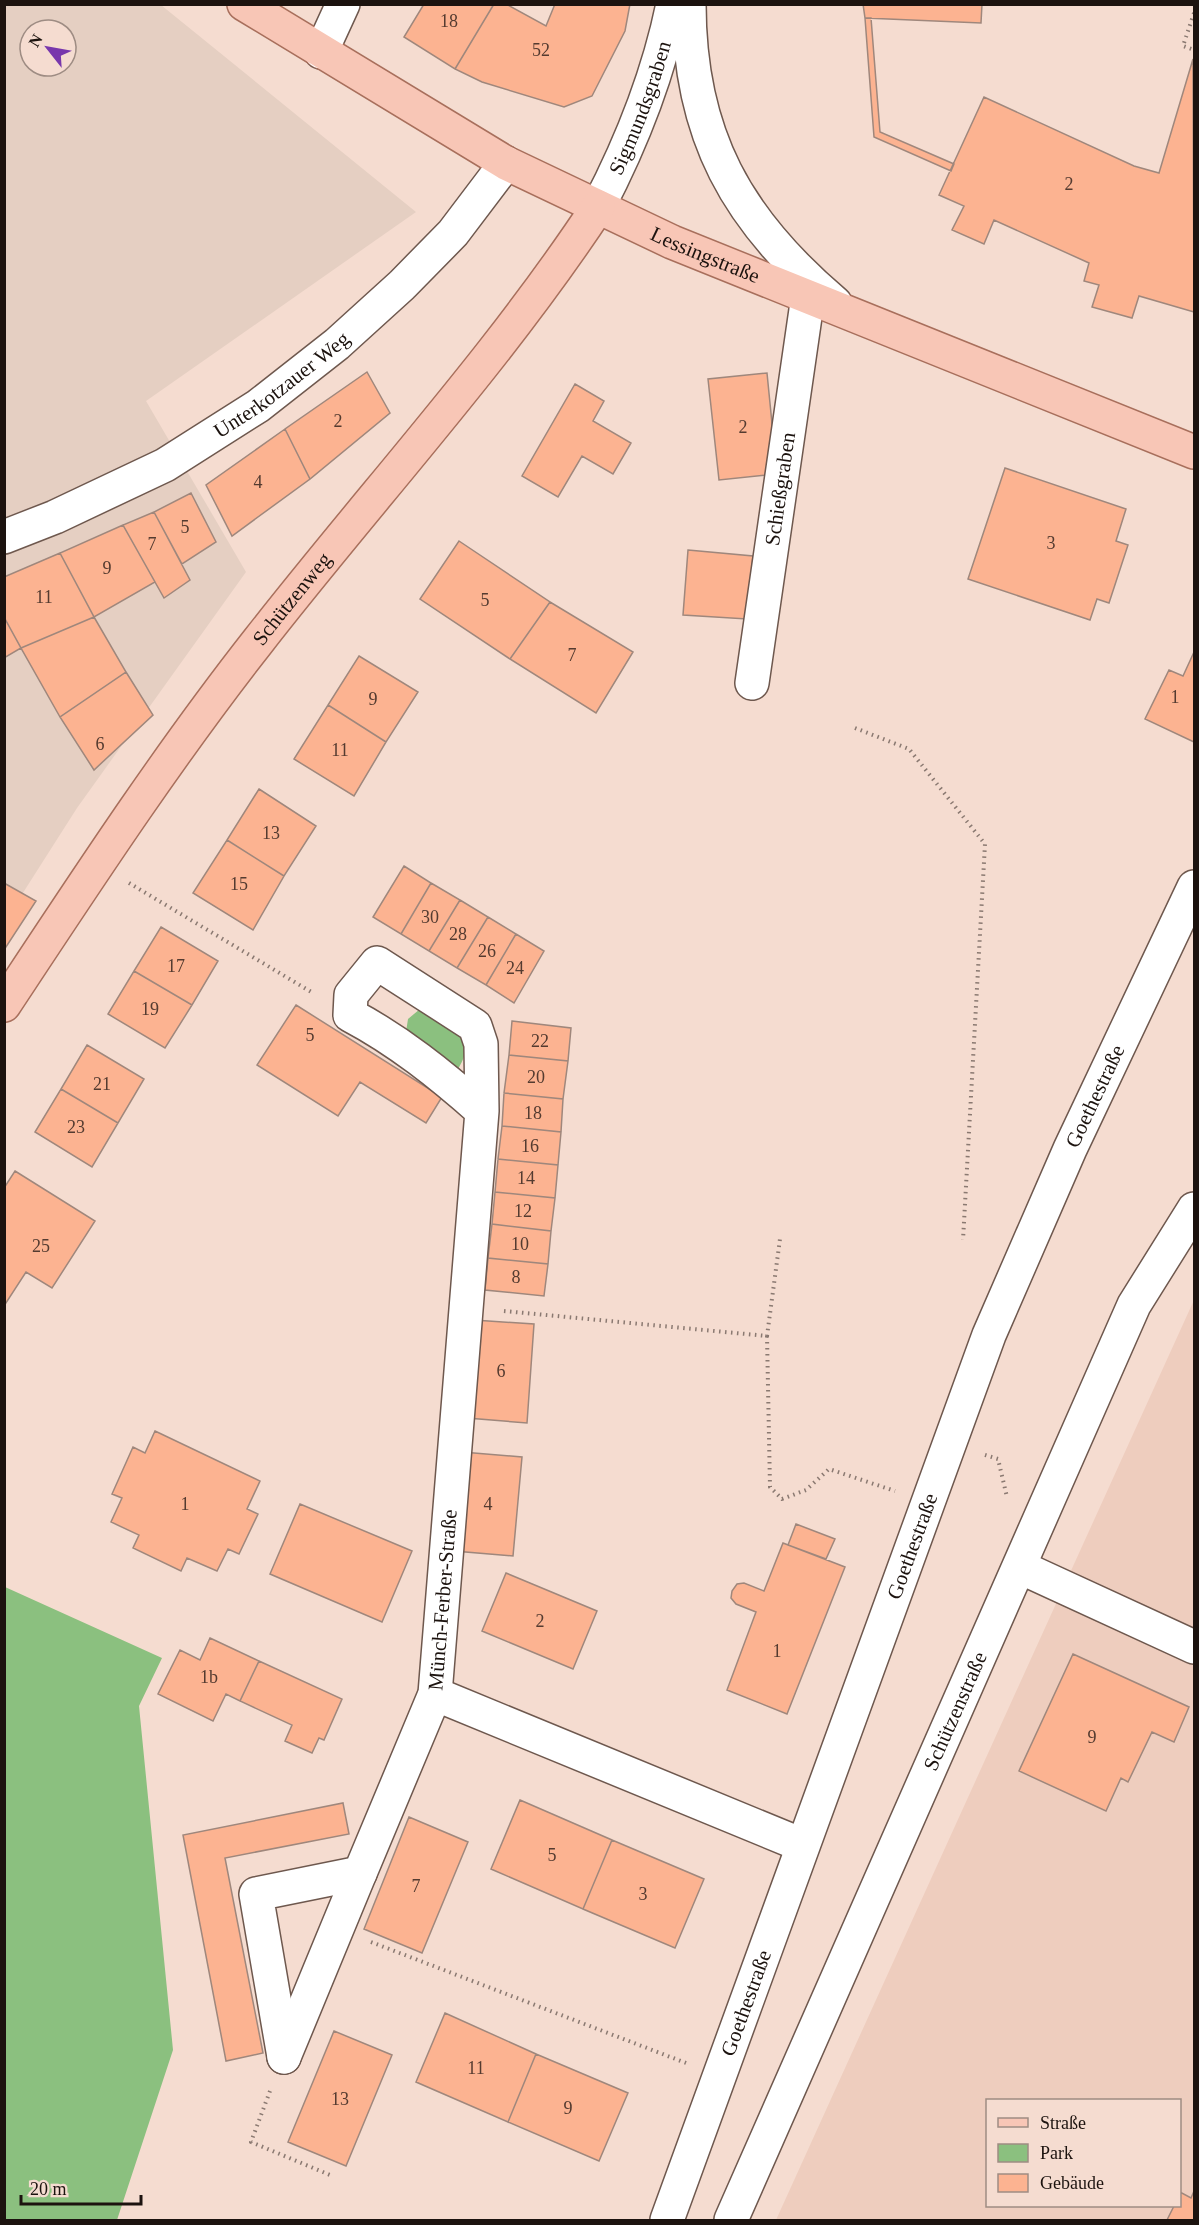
<svg xmlns="http://www.w3.org/2000/svg" width="1199" height="2225" font-family="'Times New Roman',serif">
<style>
.commercial{fill:#e5cfc2;fill-rule:evenodd}
.built{fill:#eecdbe;fill-rule:evenodd}
.green{fill:#8bc07f}
.building{fill:#fcb391;stroke:#9f877c;stroke-width:1.5}
.lines{fill:none;stroke-linecap:round;stroke-linejoin:round}
.minor-casing{stroke:#6e584e;stroke-width:36}
.major-casing{stroke:#a86f5c;stroke-width:36}
.path{stroke:#8a7971;stroke-width:4;stroke-dasharray:1.5 4.5;stroke-linecap:butt}
.minor{stroke:#fff;stroke-width:33}
.major{stroke:#f8c6b6;stroke-width:33}
.labels{text-anchor:middle;stroke-width:4.5;stroke-linejoin:round;paint-order:stroke}
.number-label{font-size:18px;fill:#543b30}
.street-label{font-size:21px;fill:#1c130f;stroke:#f5dcd0}
</style>
<rect width="100%" height="100%" fill="#f5dcd0"/>
<path class="commercial" d="M5,5H161L416,212L146,401L246,572L77,808L5,921ZM30,30H66V66H30Z"/>
<path class="built" d="M1194,1300V2220H776ZM988,2100H1180V2206H988Z"/>
<path class="green" d="M420,1009C448,1025 481,1032 458,1069L406,1032L408,1019Z
M5,1587L162,1658L139,1706L173,2050L117,2220H5Z"/>
<path class="building" d="M424,4H494L455,69L404,37Z
M494,4H506L546,26L555,4H630L625,31L592,96L564,107L482,82L455,69Z
M863,4H982L981,23L865,18Z
M865,18H871L880,132L954,164L951,171L874,137Z
M1193,59L1194,312L1139,296L1132,318L1092,307L1099,285L1084,281L1089,263L994,220L984,244L952,230L964,206L939,195L984,97L1134,166L1159,173Z
M367,372L390,413L310,479L285,429Z
M767,373L777,474L719,480L708,379Z
M575,384L604,401L593,421L631,443L613,474L582,456L558,497L522,476Z
M285,429L310,479L232,536L206,485Z
M1005,468L1126,509L1116,541L1128,545L1109,603L1097,599L1090,620L968,579Z
M191,493L216,542L182,564L154,512Z
M154,512L190,580L164,598L123,525Z
M123,525L155,582L94,617L60,553Z
M459,541L550,602L510,659L420,599Z
M688,550L753,556L747,619L683,615Z
M60,553L94,617L21,648L4,617V577Z
M550,602L633,652L596,713L510,659Z
M4,617L21,648L4,658Z
M94,617L126,672L60,717L21,648Z
M1194,652V742L1145,719L1169,670L1183,676Z
M359,656L418,692L386,742L328,705Z
M126,672L153,715L94,770L60,717Z
M328,705L386,742L354,796L294,759Z
M259,789L316,826L284,876L227,840Z
M227,840L284,876L253,930L193,893Z
M404,866L431,883L401,934L373,917Z
M4,883L36,901L4,950Z
M431,883L460,900L429,951L401,934Z
M460,900L488,917L457,968L429,951Z
M488,917L516,934L486,985L457,968Z
M161,927L218,961L192,1005L134,971Z
M516,934L544,951L514,1003L486,985Z
M134,971L192,1005L165,1048L108,1014Z
M296,1005L442,1097L426,1123L360,1082L338,1116L257,1065Z
M512,1021L571,1028L568,1061L509,1055Z
M87,1045L144,1079L118,1123L61,1089Z
M509,1055L568,1061L563,1099L504,1093Z
M61,1089L118,1123L92,1167L35,1132Z
M504,1093L563,1099L561,1132L502,1126Z
M502,1126L561,1132L558,1165L498,1159Z
M498,1159L558,1165L555,1198L495,1192Z
M15,1171L95,1221L52,1288L26,1272L4,1306V1188Z
M495,1192L555,1198L551,1231L492,1224Z
M492,1224L551,1231L548,1264L488,1258Z
M488,1258L548,1264L544,1296L485,1290Z
M474,1320L534,1324L527,1423L467,1418Z
M155,1431L260,1481L247,1509L258,1514L239,1554L228,1549L217,1571L187,1558L181,1571L133,1548L139,1535L111,1522L122,1498L112,1494L133,1447L145,1453Z
M462,1452L522,1457L513,1556L454,1551Z
M300,1504L412,1551L382,1622L270,1574Z
M796,1524L835,1539L826,1559L788,1545Z
M783,1543L845,1567L787,1714L727,1690L756,1612L736,1604L731,1598L732,1591L737,1584L744,1583L764,1591Z
M506,1573L597,1611L573,1669L482,1631Z
M210,1638L259,1661L240,1701L226,1694L213,1721L158,1694L180,1650L200,1660Z
M1073,1654L1189,1707L1174,1742L1152,1732L1128,1782L1121,1778L1106,1811L1019,1771Z
M259,1661L342,1699L324,1740L319,1738L312,1753L285,1741L292,1725L240,1701Z
M520,1800L612,1840L583,1909L491,1869Z
M343,1803L349,1834L225,1858L263,2053L226,2061L183,1835Z
M409,1817L468,1842L422,1953L364,1929Z
M612,1840L704,1879L675,1948L583,1909Z
M445,2013L536,2054L508,2122L416,2082Z
M334,2031L392,2055L346,2166L288,2142Z
M536,2054L628,2093L599,2161L508,2122Z
M1194,2191V2220H1167L1174,2206H1180V2192L1191,2198Z"/>
<g class="lines">
<g class="minor-casing">
<g id="minor">
<path d="M689,4C689,135 737,220 835,303"/>
<path d="M321,52L343,4"/>
<path id="s1" d="M598,207C632,142 658,77 673,4"/>
<path id="s2" d="M4,537L55,517L165,465L258,406L337,344L402,285L453,233L506,163"/>
<path id="s3" d="M752,683L808,296"/>
<path d="M1020,1567L1194,1647"/>
<path d="M435,1694L802,1845"/>
<path id="s4" d="M284,2057L256,1894L360,1873L435,1694L482,1111L481,1044L475,1026L377,963L351,995L350,1015C399,1041 440,1074 482,1111"/>
<path d="M284,2057L360,1873"/>
<path id="s5" d="M667,2220L989,1335L1070,1149L1194,887"/>
<path id="s6" d="M731,2220L1134,1305L1194,1209"/>
</g>
</g>
<g class="major-casing">
<g id="major">
<path id="s7" d="M244,4L506,163L672,242L1194,452"/>
<path id="s8" d="M4,1005C86,881 167,757 259,640C372,495 497,360 598,207"/>
</g>
</g>
<path class="path" d="M1194,13L1183,46L1194,50
M855,728L909,749L985,844L963,1240
M129,883L313,993
M504,1311L767,1336L780,1239
M767,1336L770,1487L782,1499L806,1490L829,1469L895,1491
M985,1455L998,1459L1007,1497
M371,1942L686,2063
M270,2091L251,2142L330,2175"/>
<use href="#minor" class="minor"/>
<use href="#major" class="major"/>
</g>
<g class="labels">
<g class="number-label">
<text x="449" y="27">18</text>
<text x="541" y="56">52</text>
<text x="1069" y="190">2</text>
<text x="338" y="427">2</text>
<text x="743" y="433">2</text>
<text x="258" y="488">4</text>
<text x="185" y="533">5</text>
<text x="1051" y="549">3</text>
<text x="152" y="550">7</text>
<text x="107" y="574">9</text>
<text x="44" y="603">11</text>
<text x="485" y="606">5</text>
<text x="572" y="661">7</text>
<text x="1175" y="703">1</text>
<text x="373" y="705">9</text>
<text x="100" y="750">6</text>
<text x="340" y="756">11</text>
<text x="271" y="839">13</text>
<text x="239" y="890">15</text>
<text x="430" y="923">30</text>
<text x="458" y="940">28</text>
<text x="487" y="957">26</text>
<text x="176" y="972">17</text>
<text x="515" y="974">24</text>
<text x="150" y="1015">19</text>
<text x="310" y="1041">5</text>
<text x="540" y="1047">22</text>
<text x="536" y="1083">20</text>
<text x="102" y="1090">21</text>
<text x="533" y="1119">18</text>
<text x="76" y="1133">23</text>
<text x="530" y="1152">16</text>
<text x="526" y="1184">14</text>
<text x="523" y="1217">12</text>
<text x="520" y="1250">10</text>
<text x="41" y="1252">25</text>
<text x="516" y="1283">8</text>
<text x="501" y="1377">6</text>
<text x="185" y="1510">1</text>
<text x="488" y="1510">4</text>
<text x="540" y="1627">2</text>
<text x="777" y="1657">1</text>
<text x="209" y="1683">1b</text>
<text x="1092" y="1743">9</text>
<text x="552" y="1861">5</text>
<text x="416" y="1892">7</text>
<text x="643" y="1900">3</text>
<text x="476" y="2074">11</text>
<text x="340" y="2105">13</text>
<text x="568" y="2114">9</text>
</g>
<g class="street-label">
<text dy="7" stroke="none"><textPath href="#s1" startOffset="108">Sigmundsgraben</textPath></text>
<text dy="7" stroke="none"><textPath href="#s7" startOffset="526">Lessingstraße</textPath></text>
<text dy="7" stroke="none"><textPath href="#s2" startOffset="318">Unterkotzauer Weg</textPath></text>
<text dy="7" stroke="none"><textPath href="#s3" startOffset="196">Schießgraben</textPath></text>
<text dy="7" stroke="none"><textPath href="#s8" startOffset="498">Schützenweg</textPath></text>
<text dy="7" stroke="none"><textPath href="#s5" startOffset="1203">Goethestraße</textPath></text>
<text dy="7" stroke="none"><textPath href="#s5" startOffset="717">Goethestraße</textPath></text>
<text dy="7" stroke="none"><textPath href="#s4" startOffset="560">Münch-Ferber-Straße</textPath></text>
<text dy="7" stroke="none"><textPath href="#s6" startOffset="556">Schützenstraße</textPath></text>
<text dy="7" stroke="none"><textPath href="#s5" startOffset="231">Goethestraße</textPath></text>
</g>
</g>
<rect width="1199" height="2225" fill="none" stroke="#1c130f" stroke-width="12"/>
<rect x="986" y="2099" width="195" height="108" fill="#f5dcd0" stroke="#9e8c83" stroke-width="1.5"/>
<rect x="998" y="2118" width="30" height="9" fill="#f8c6b6" stroke="#9e8c83" stroke-width="1.5"/>
<text x="1040" y="2129" font-size="18" fill="#1c130f">Straße</text>
<rect x="998" y="2144" width="30" height="18" fill="#8bc07f" stroke="#9e8c83" stroke-width="1.5"/>
<text x="1040" y="2159" font-size="18" fill="#1c130f">Park</text>
<rect x="998" y="2174" width="30" height="18" fill="#fcb391" stroke="#9e8c83" stroke-width="1.5"/>
<text x="1040" y="2189" font-size="18" fill="#1c130f">Gebäude</text>
<g transform="translate(48 48) rotate(301)"><circle r="28" fill="#f5dcd0" stroke="#9e8c83" stroke-width="1.5"/>
<path d="M0-4.5L10 22L0 15L-10 22Z" fill="#7837ac"/>
<text y="-9" font-size="16" font-weight="bold" text-anchor="middle" fill="#1c130f">N</text>
</g>
<path d="M21 2195v9h120v-9" fill="none" stroke="#1c130f" stroke-width="3"/>
<text x="30" y="2195" font-size="18" fill="#1c130f" stroke="#f5dcd0" stroke-width="4.5" paint-order="stroke">20 m</text>
</svg>
